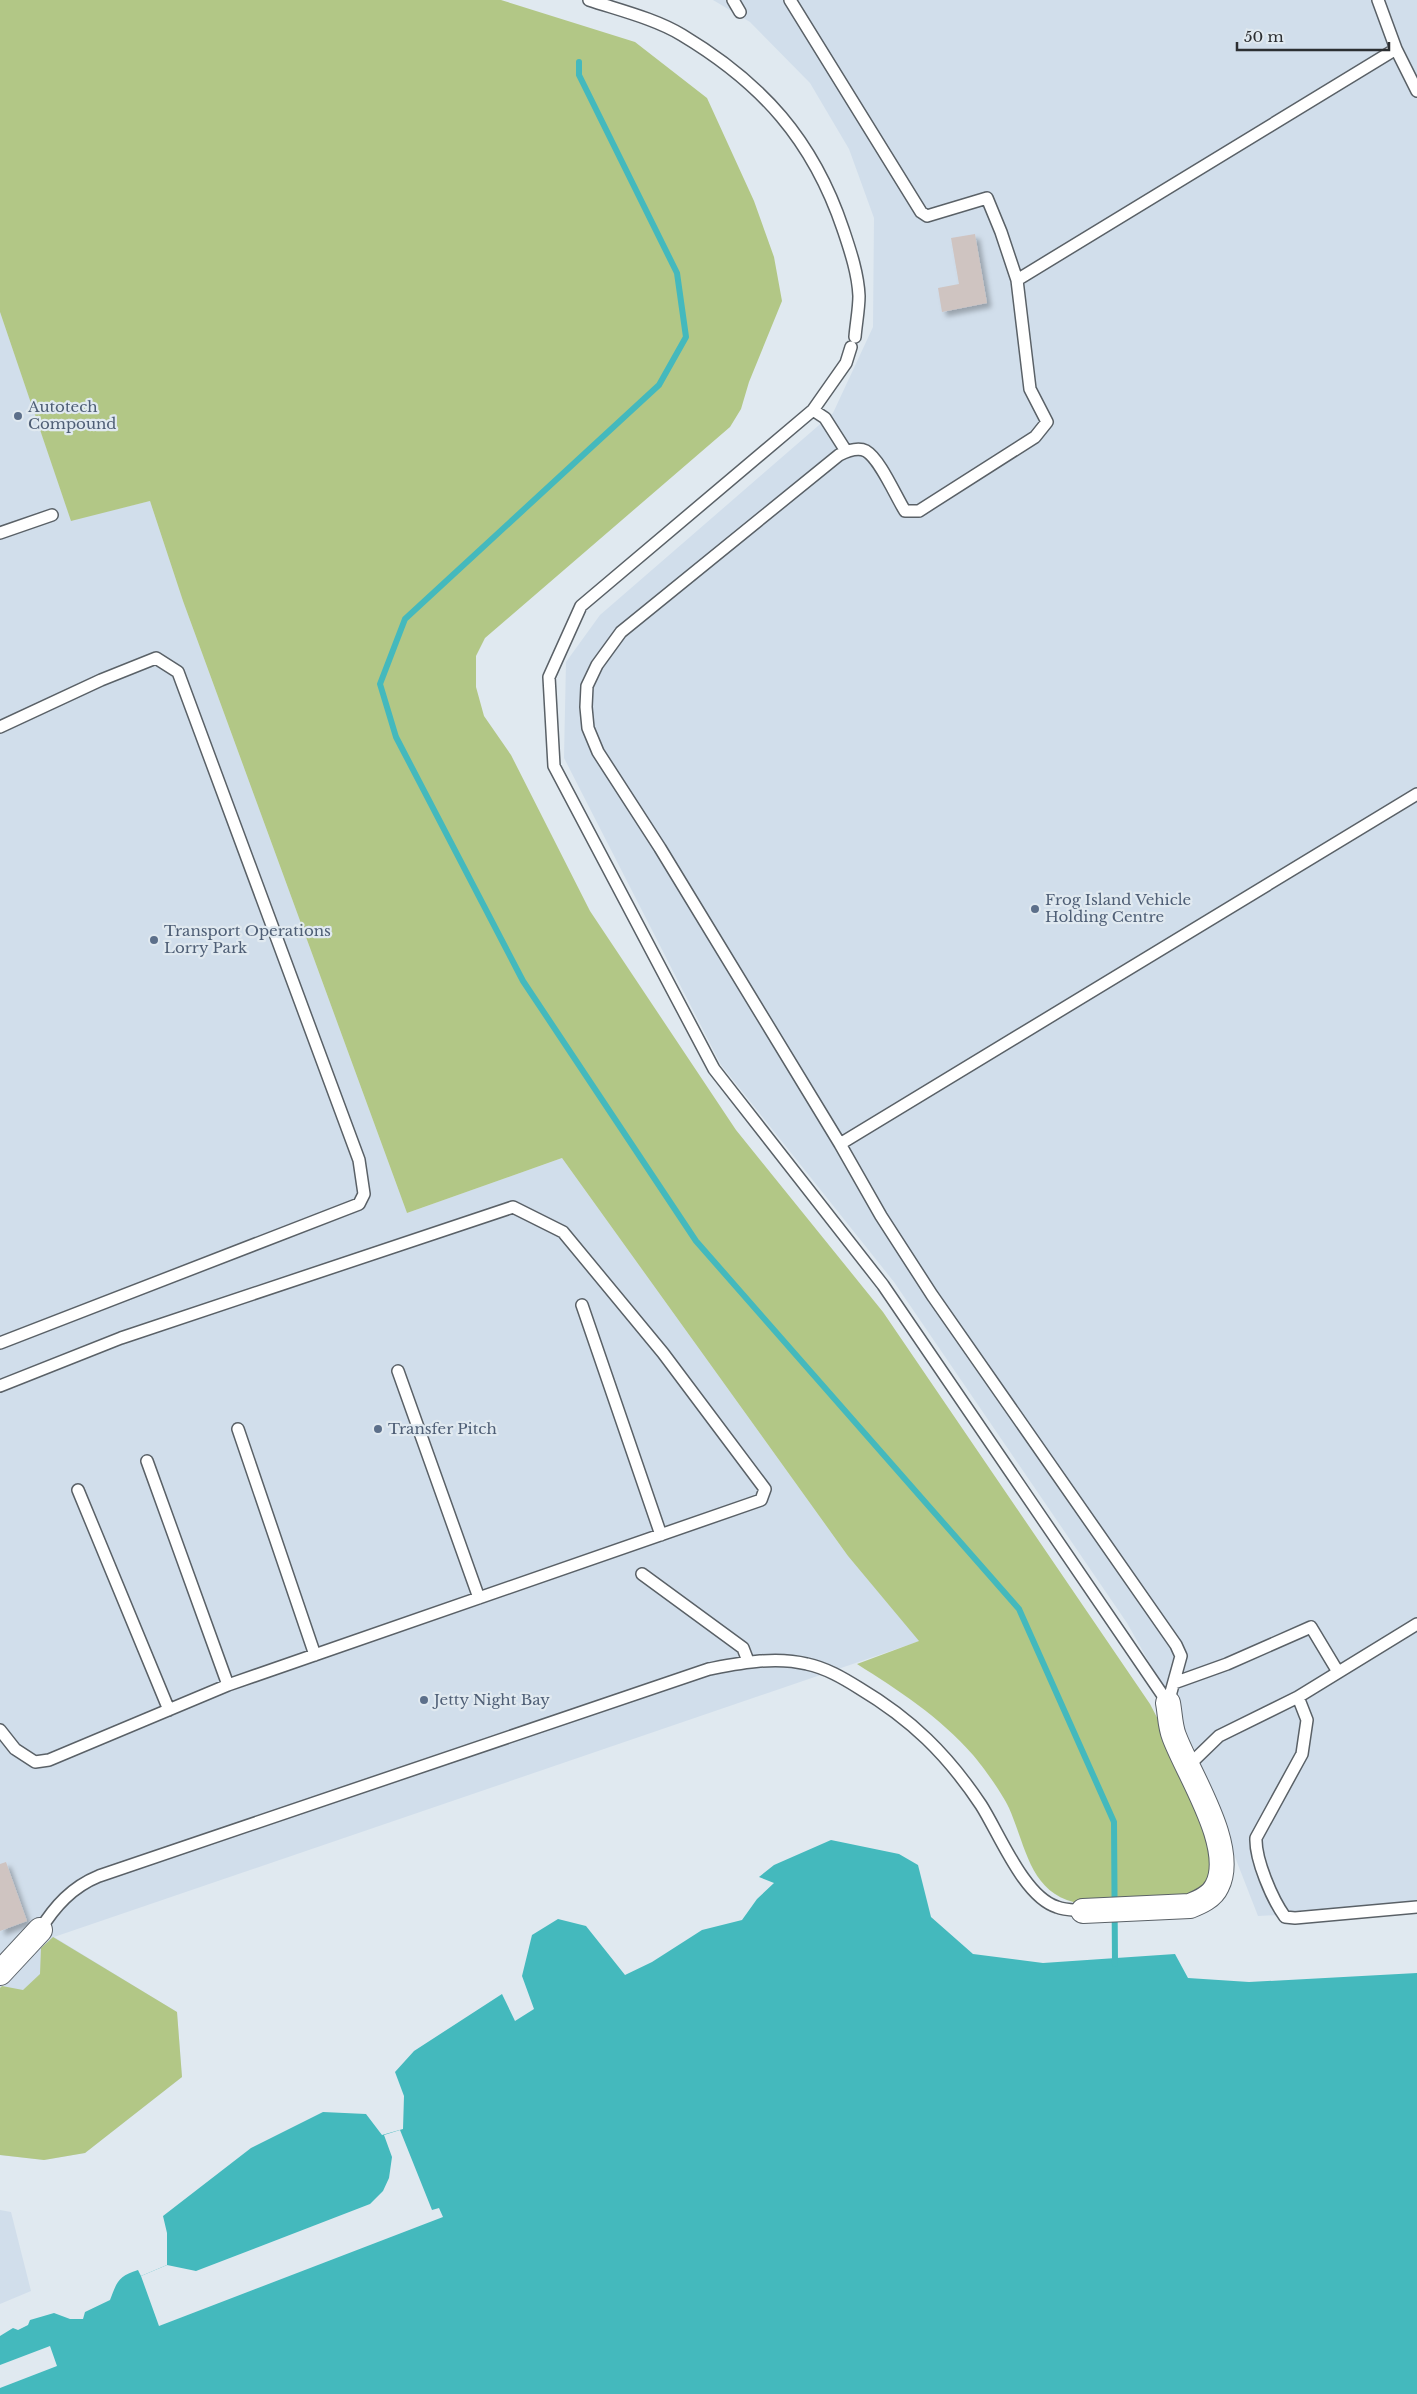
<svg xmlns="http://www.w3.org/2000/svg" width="1417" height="2394" font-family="'Libre Baskerville',serif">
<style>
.built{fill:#d1deeb}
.green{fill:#b2c786}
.water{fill:#44b9bd}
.pier{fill:#e0e9f0}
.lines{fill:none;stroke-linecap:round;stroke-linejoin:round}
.stream{stroke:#44b9bd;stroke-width:6}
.building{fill:#cfc4c1;filter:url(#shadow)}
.service-casing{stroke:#5a6167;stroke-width:14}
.minor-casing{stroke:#5a6167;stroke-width:26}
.service{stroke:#fff;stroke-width:11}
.minor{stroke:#fff;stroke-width:24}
.service-dot{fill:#5c6f8a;stroke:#e0e9f0;stroke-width:2}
.labels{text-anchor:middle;stroke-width:4.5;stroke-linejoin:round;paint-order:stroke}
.service-label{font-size:15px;fill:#4e5e75;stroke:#e0e9f0;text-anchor:start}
</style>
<defs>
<filter id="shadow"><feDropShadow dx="4.5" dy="4.5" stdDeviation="2.5" flood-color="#0004"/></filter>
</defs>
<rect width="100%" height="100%" fill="#e0e9f0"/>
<path class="built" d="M713,0H1417V1908L1258,1916L1182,1721L1127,1623L894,1282L721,1065L564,758L566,662L600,615L833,413L873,327L874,218L849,149L810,83L750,22Z
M0,312L71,520L150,501L183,601L407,1213L562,1158L848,1556L920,1641L54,1937L177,2012L182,2077L85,2153L44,2160L0,2155Z
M0,2210L11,2212L31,2291L0,2304Z"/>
<path class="green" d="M0,0H501L635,42L707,98L754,201L774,257L782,301L749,382L741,409L730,427L485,638L476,656V687L484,716L511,755L590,911L736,1130L883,1312L1150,1704L1207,1814L1221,1868L1194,1899L1082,1904C1030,1896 1027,1849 1009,1808C1002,1793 984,1768 973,1755C940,1717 898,1690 857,1664L919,1641L848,1556L562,1158L407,1213L183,601L150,501L71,521L0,312Z
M53,1937L177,2012L182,2077L85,2153L44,2160L0,2155V1988L2,1986L23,1990L40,1974L41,1948Z"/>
<path class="water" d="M831,1840L899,1854L918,1865L931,1917L973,1954L1043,1963L1175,1954L1188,1978L1249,1982L1417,1973V2394H0V2336L13,2328L18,2330L28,2325L30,2320L54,2313L70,2319H83L85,2312L110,2300C117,2282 118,2276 138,2270L141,2276L167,2265V2233L163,2216L251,2148L323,2112L366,2114L382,2135L403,2129L404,2096L395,2072L414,2051L502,1994L515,2021L534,2009L522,1976L532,1935L558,1919L586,1926L625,1975L652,1962L702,1930L742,1920L757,1899L774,1883L759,1877L774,1865Z"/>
<path class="pier" d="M400,2130L432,2210L439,2208L443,2217L159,2326L141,2276L167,2265L196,2271L370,2204L383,2191L389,2178L392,2157L384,2135Z
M50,2346L57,2366L0,2388V2365Z"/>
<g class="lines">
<path class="stream" d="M579,62V75L677,273L686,337L659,385L405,619L380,684L396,737L523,981L696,1241L1019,1609L1114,1822L1115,1964"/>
</g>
<path class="building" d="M975,234L987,303L942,312L938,288L959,284L951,238Z
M6,1862L27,1921L0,1931V1864Z"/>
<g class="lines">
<g class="service-casing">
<path id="service" d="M589,0C619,10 656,19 682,35C762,83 813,140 843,229C850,250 858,273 859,296C859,309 856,324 855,337
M733,0L740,12
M790,0L921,212L927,216L987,198L1001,232L1017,280L1030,389L1047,422L1035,437L919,511H905C896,497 880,459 866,451C858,447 847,451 839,455L621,632L597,665L587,686L586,707L588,728L598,752L660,848L840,1144L881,1216L932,1295L1176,1645L1181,1656L1168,1703
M1378,0L1396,49L1417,91
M1017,280L1396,49
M851,347L846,363L813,410L581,606L549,677L554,766L714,1069L883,1285L1168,1703
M813,410L825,418L846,451
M0,533L52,515
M0,727L101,680L156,658L178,672L359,1160L364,1194L359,1204L0,1343
M840,1144L1417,794
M582,1305L661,1535
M398,1371L479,1598
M0,1386L121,1338L513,1207L563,1232L663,1353L765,1489L761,1500L228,1685L49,1760L35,1762L15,1749L0,1730
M238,1429L315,1655
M147,1461L228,1685
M78,1490L169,1710
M642,1574L743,1648L748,1661
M1174,1683L1227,1664L1311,1627L1338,1672
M1298,1697L1417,1624
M1187,1767L1219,1736L1298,1697L1307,1720L1302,1754L1256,1838C1255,1859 1272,1899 1285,1917L1295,1918L1417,1907
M40,1930C55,1906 72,1887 99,1876L709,1669C741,1663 775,1656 807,1664C826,1668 843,1678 859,1688C911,1719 947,1754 981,1805C999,1833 1024,1897 1057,1907C1065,1910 1075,1910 1083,1911"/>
</g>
<g class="minor-casing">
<path id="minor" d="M1083,1911L1190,1906C1200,1902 1212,1897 1217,1886C1237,1847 1188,1774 1174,1736C1170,1726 1170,1713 1168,1703
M0,1973L40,1930"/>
</g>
<use href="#service" class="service"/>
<use href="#minor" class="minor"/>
</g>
<g class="service-dot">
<circle cx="18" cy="416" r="5"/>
<circle cx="1035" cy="909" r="5"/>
<circle cx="154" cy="940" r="5"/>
<circle cx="378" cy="1429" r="5"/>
<circle cx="424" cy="1700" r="5"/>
</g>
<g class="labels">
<g class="service-label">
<text x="28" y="412">Autotech<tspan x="28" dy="17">Compound</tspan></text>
<text x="1045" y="905">Frog Island Vehicle<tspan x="1045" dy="17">Holding Centre</tspan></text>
<text x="164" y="936">Transport Operations<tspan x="164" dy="17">Lorry Park</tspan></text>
<text x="388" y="1434">Transfer Pitch</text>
<text x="434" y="1705">Jetty Night Bay</text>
</g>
</g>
<path d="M1237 42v8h152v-8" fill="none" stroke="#2c2f32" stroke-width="2.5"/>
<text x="1244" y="42" font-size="15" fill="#2c2f32" stroke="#e0e9f0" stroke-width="4" paint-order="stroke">50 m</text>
</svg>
